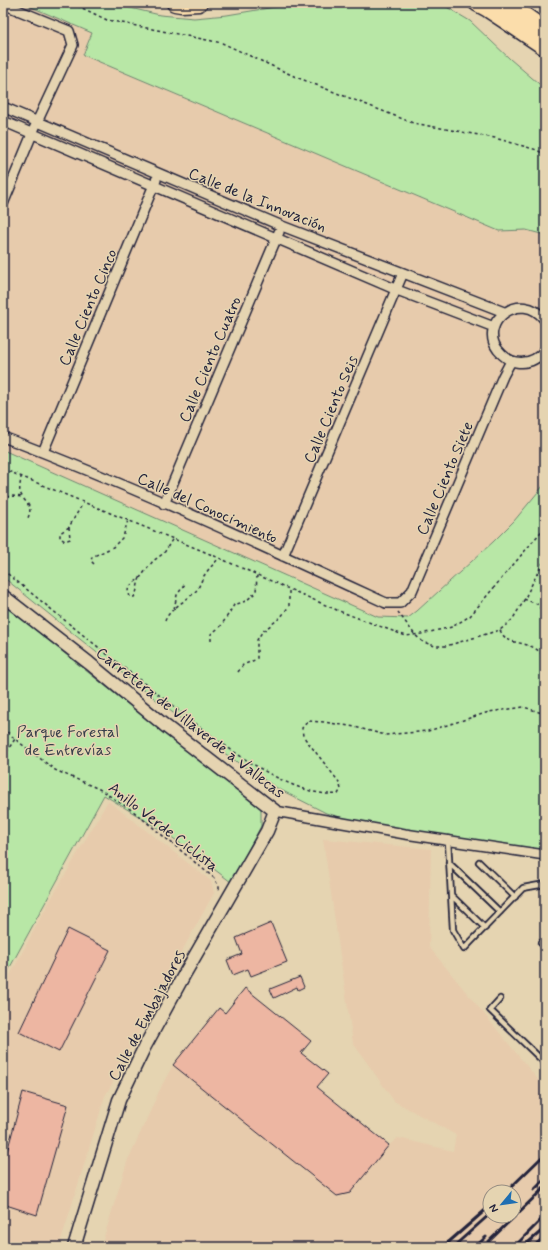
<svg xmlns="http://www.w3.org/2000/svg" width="548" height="1250" font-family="Mynerve,sans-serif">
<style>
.built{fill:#e7cbac;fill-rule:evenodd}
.green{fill:#b8e7a6;stroke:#6d8470}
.building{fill:#edb6a2;stroke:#22223b}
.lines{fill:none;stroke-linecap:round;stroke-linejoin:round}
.lane-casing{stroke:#22223b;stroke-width:8}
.street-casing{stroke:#22223b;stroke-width:12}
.secondary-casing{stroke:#22223b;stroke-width:15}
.highway-casing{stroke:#22223b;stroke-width:19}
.path{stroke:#22223b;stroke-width:1.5;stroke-dasharray:3 3;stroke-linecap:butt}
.lane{stroke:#e5d4b1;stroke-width:4.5}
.street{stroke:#e5d4b1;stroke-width:9}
.secondary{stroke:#e5d4b1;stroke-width:12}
.highway{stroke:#fbddab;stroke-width:16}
.rail{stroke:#22223b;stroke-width:3}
.labels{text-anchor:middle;stroke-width:3;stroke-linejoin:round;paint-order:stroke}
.street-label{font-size:16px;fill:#22223b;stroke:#e5d4b1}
.park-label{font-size:16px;fill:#38404b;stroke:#e5d4b1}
</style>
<rect width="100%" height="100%" fill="#e5d4b1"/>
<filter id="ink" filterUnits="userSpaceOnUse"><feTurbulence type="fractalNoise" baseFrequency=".025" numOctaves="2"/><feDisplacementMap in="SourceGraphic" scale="8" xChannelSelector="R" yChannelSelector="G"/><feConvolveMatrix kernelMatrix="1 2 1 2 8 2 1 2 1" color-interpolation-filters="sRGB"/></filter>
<g filter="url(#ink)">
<path class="built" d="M3,3H22L92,33L84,55L499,231L526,230L545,235V482L543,486L514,521L493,542L408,618L378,617L3,450Z
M108,801L211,881L214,893L155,1000L122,1066L105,1096L59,1247H3V989L43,913Z
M323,839L431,849L429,947L545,1088V1247H101L127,1162L162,1085L173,1065L337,1196L350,1193L389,1145L398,1138L453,1151L456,1135L394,1101L353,1043ZM490,1192H514V1216H490Z"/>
<path class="green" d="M22,3H109L160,15L194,18L227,15L299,3H440L470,21L510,59L545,89V235L526,230L499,231L83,55L92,33Z
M3,450L378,617L408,618L417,611L493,542L514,521L543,486L545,482V852L354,821L326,813L275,787L231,758L127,677L3,577Z
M3,604L175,742L261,808V826L231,882L169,835L104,795L3,980Z"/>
<path class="building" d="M271,923L287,962L251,976L248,969L233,975L227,960L242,954L236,938Z
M68,929L110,950L59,1052L19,1032Z
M300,977L304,987L298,990L297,987L274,998L270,989Z
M245,988L311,1041L301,1053L328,1074L317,1087L389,1145L350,1193L337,1196L173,1065L219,1008L225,1013Z
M23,1092L68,1105L37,1215L3,1204V1167Z"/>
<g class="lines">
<g class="lane-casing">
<path id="lane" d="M448,841L453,930L464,949L523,888L545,884
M479,862L515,897
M449,863L500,912
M451,895L485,928
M541,943L545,947
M500,999L490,1010L545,1063"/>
</g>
<g class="street-casing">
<path id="street" d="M3,4L69,31L73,45L37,122L3,204
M3,107L282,226L504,312
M3,121L397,290L494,327
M545,320C521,288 477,323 498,350C503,356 508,361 516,362C528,364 537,360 545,350
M3,437C133,486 260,545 386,603H400L412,591L503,376L511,361
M43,452L156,180
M164,504L279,232
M283,556L403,273
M275,811L405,834L545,855"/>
</g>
<g class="secondary-casing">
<path id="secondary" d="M3,596L89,663L164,725L275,811L267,831L184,975L144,1048L119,1100L74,1247"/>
</g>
<g class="highway-casing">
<path id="highway" d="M175,3L181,4L199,3
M477,3L488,9L545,47
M507,3L545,30"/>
</g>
<path class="path" d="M72,3L107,20L222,43L296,77L413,123L495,138L537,150L545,155
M3,469L210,554L339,611L406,636L421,634L452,627L470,616L545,527
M21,476C21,481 19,487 20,492C24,504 35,504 27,520
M6,497L13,496L23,497
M69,527L70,539L65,541L60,538V533L69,527L83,503
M94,564L91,561L92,557L113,547L123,537L128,520
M3,570C52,610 100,649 150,688C193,721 282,799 338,794L341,789L339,782L303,736L302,728L308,721L324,722L355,727L385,735L428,731L489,712L524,707L545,714
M140,578C137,584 138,591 134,597H130L128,590L130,586L140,578L153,561L164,553L173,538
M524,599L537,604L545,614
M174,609L177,595L185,584
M398,612L415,635L423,642L435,646H446L500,630L512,620L522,604L541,566L545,561
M165,621C169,609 186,601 195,592C200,587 201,579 206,573C210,567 215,563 219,558
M500,630C506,644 518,641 530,646C536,648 541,653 545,657
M211,641V634L221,626L234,605L246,601L256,592L257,575
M238,672L243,665L257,659V640L262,632L281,617L289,606V589
M3,728L15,739L55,770L99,789L133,811L214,878L219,887V892
M3,757L15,739"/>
<use href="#lane" class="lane"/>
<use href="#street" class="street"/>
<use href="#secondary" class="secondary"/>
<use href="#highway" class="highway"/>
<path class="rail" d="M534,1190L545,1179
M506,1192L545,1154
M443,1247L490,1206
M453,1247L490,1214
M475,1247L486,1237
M483,1247L545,1187
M514,1247L545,1216
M523,1247L545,1228
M533,1247L545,1236"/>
</g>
</g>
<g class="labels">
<g class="street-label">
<text transform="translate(258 199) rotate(22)" y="6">Calle de la Innovación</text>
<text transform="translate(87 307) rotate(-67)" y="6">Calle Ciento Cinco</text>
<text transform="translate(209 359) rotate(-67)" y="6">Calle Ciento Cuatro</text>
<text transform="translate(330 409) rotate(-67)" y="6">Calle Ciento Seis</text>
<text transform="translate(444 478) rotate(-67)" y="6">Calle Ciento Siete</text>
<text transform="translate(208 507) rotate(24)" y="6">Calle del Conocimiento</text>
<text transform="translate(191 722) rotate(38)" y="6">Carretera de Villaverde a Vallecas</text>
<text transform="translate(164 826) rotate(38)" y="6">Anillo Verde Ciclista</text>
<text transform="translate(146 1015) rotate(-62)" y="6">Calle de Embajadores</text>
</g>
<g class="park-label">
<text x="68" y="737">Parque Forestal<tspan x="68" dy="18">de Entrevías</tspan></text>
</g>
</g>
<rect width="548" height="1250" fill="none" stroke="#e5d4b1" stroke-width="16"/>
<rect x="8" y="8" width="532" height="1234" fill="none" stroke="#22223b" stroke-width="1.5" filter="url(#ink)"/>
<g transform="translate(502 1204) rotate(241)"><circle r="19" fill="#e5d4b1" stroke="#978d82"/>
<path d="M0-3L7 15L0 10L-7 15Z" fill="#1f6fb2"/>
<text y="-6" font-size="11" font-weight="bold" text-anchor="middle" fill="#22223b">N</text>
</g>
</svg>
